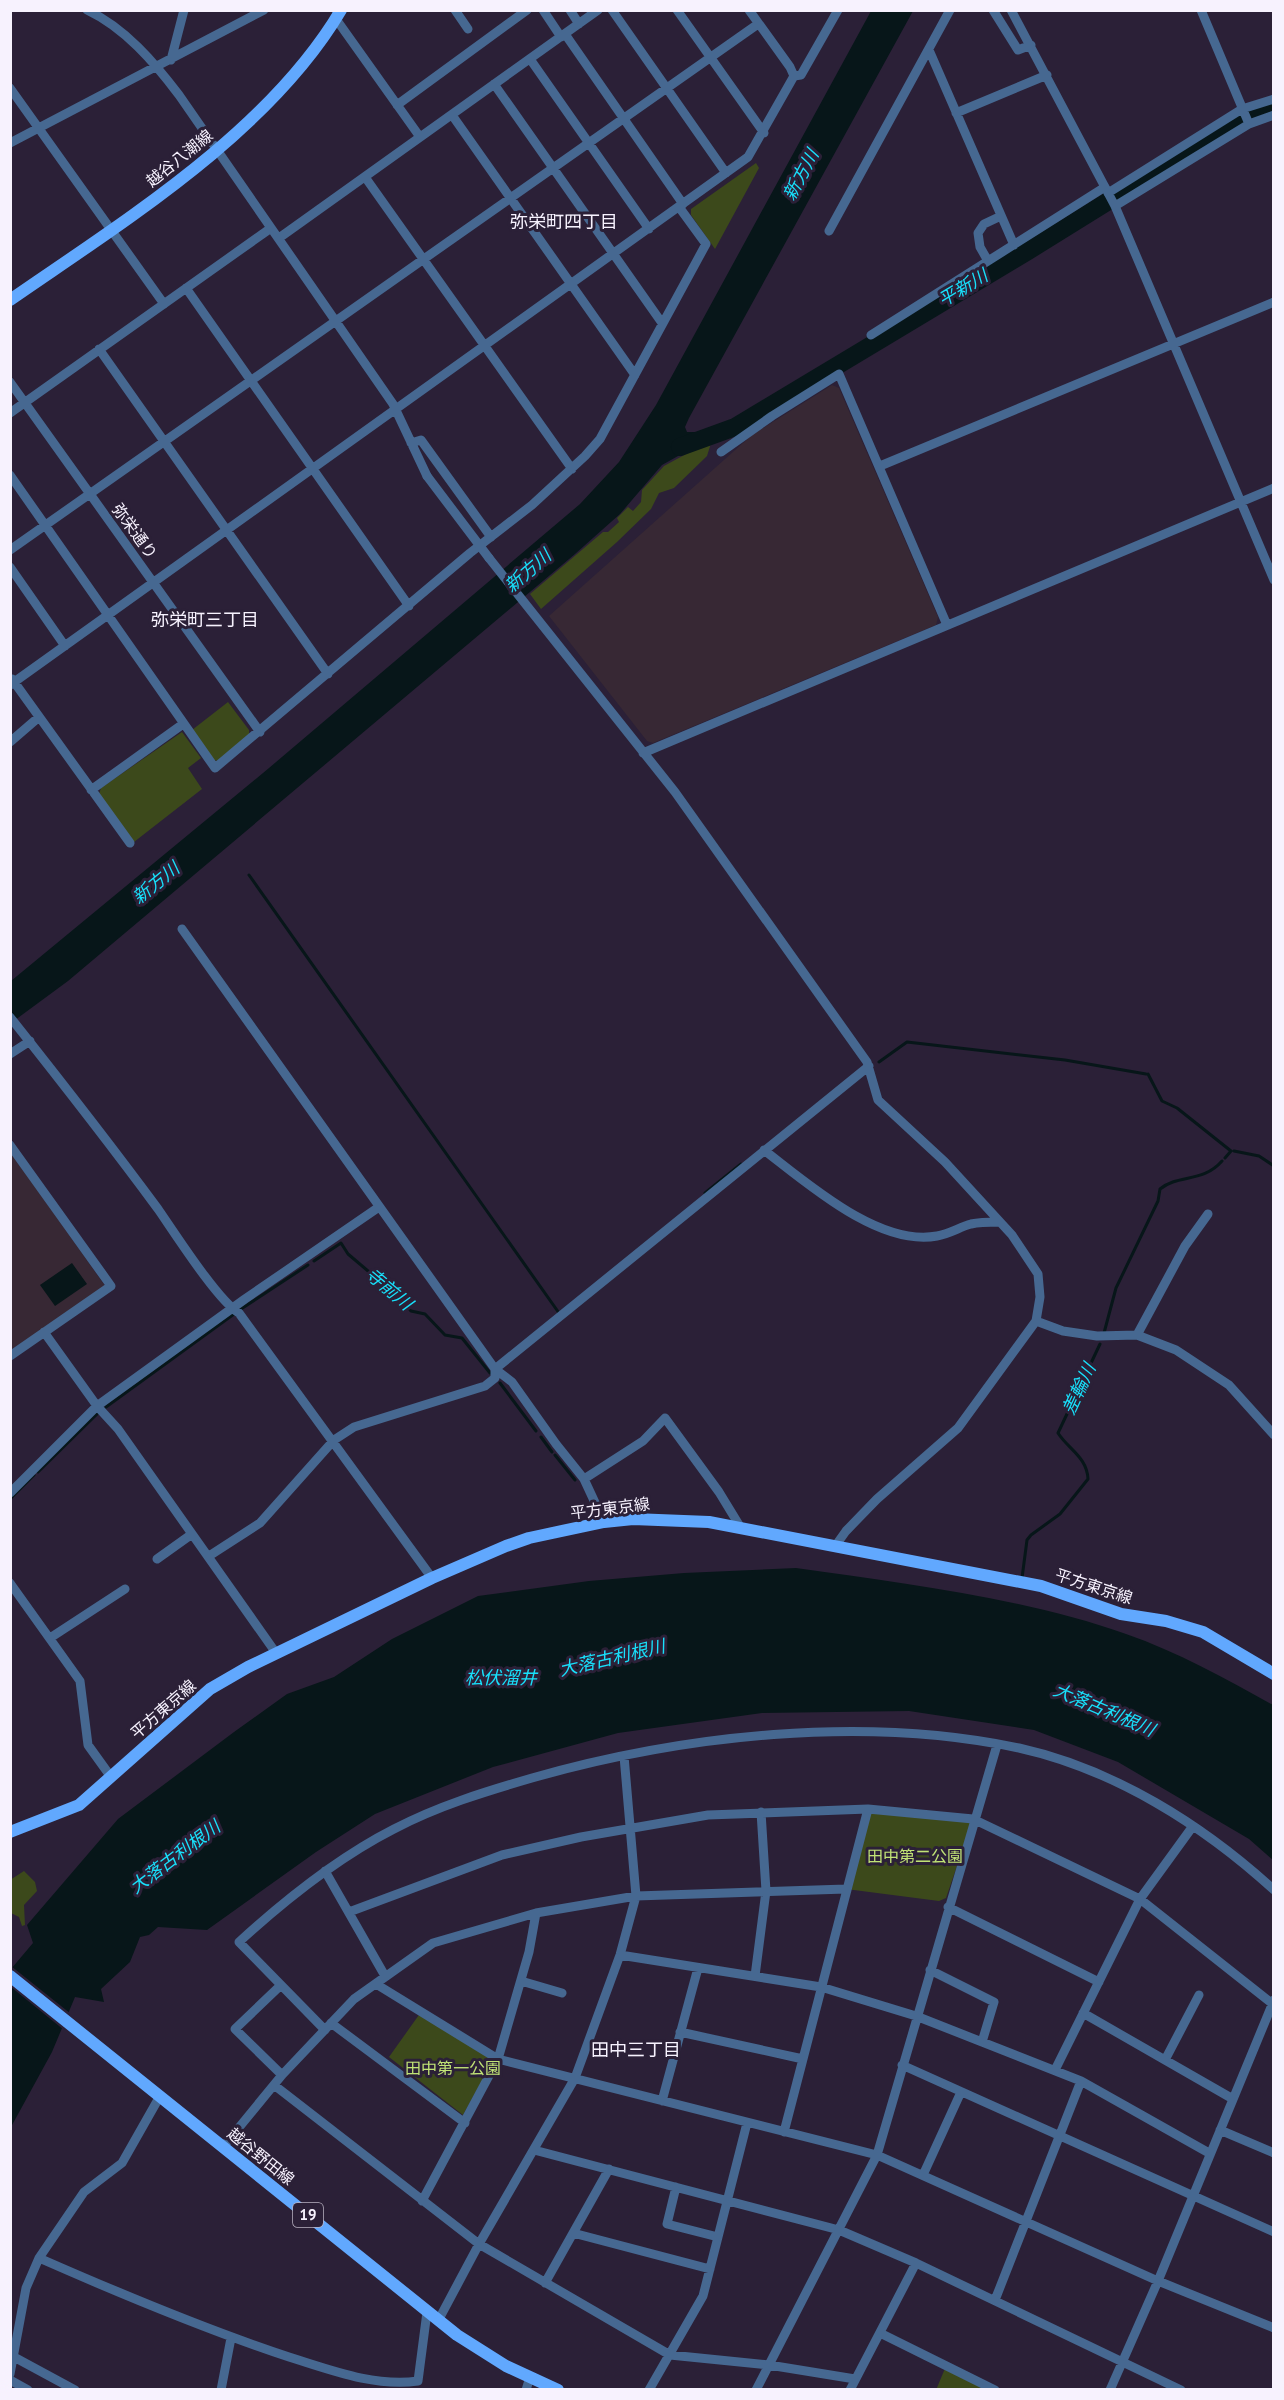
<svg xmlns="http://www.w3.org/2000/svg" width="1284" height="2400" font-family="'PT Sans','Noto Sans JP',sans-serif">
<style>
.education{fill:#372834}
.green{fill:#3c491b}
.water{fill:#071619}
.pier{fill:#2b2037}
.lines{fill:none;stroke-linecap:round;stroke-linejoin:round}
.stream{stroke:#071619;stroke-width:3}
.river{stroke:#071619;stroke-width:18}
.minor{stroke:#466891;stroke-width:9}
.major{stroke:#61a8fe;stroke-width:12}
.minor-bridge{stroke:#466891;stroke-width:9}
.labels{text-anchor:middle;stroke-width:6;stroke-linejoin:round;paint-order:stroke}
.shield{fill:#2b2037;stroke:#bab3c2;stroke-width:1.5}
.shield-label{font-size:15px;font-weight:bold;fill:#f7f2fe}
.street-label{font-size:16px;fill:#f7f2fe;stroke:#2b2037}
.park-label{font-size:16px;fill:#c1e376;stroke:#2b2037}
.water-label{font-size:18px;font-style:italic;fill:#18e0fb;stroke:#2b2037}
.neighbourhood-label{font-size:18px;fill:#f7f2fe;stroke:#2b2037}
</style>
<rect width="100%" height="100%" fill="#2b2037"/>
<path class="education" d="M832,385L839,388L938,617L936,625L653,743L647,741L549,616L752,435Z
M10,1151L105,1286L10,1352Z"/>
<path class="green" d="M756,163L759,168L715,249L691,215V209Z
M712,440L707,456L674,488L659,493L651,509L617,542L541,609L530,594L603,532H608L619,522L617,518L628,507L633,511L641,502L642,490L664,466Z
M228,702L249,730V735L218,761L214,760L192,730Z
M182,732L201,758L188,768L202,789L134,842L99,794L101,788Z
M868,1809L973,1819L946,1898L939,1901L846,1889Z
M24,1871L35,1882L37,1891L24,1905L25,1925L22,1926L19,1917L11,1913L10,1880Z
M421,2012L495,2057L463,2115L389,2057Z
M946,2366L995,2390H936Z"/>
<path class="water" d="M871,11H913L689,418L685,427L687,432H700L703,442L662,465L620,514L575,554L68,981L11,1023V981L269,768L580,504L619,462L656,405Z
M72,1263L87,1284L55,1306L40,1285Z
M796,1568C902,1583 1025,1598 1126,1634C1178,1652 1226,1679 1273,1705V1860L1249,1839L1118,1762L1034,1730L909,1711L762,1713L618,1733L493,1767L375,1814L316,1852L207,1930L158,1927L149,1935L140,1937L130,1962L101,1989L104,2002L75,1997L52,2052L11,2127V1969L33,1943L27,1925L118,1819L234,1732L287,1694L334,1677L392,1639L478,1596L589,1581L684,1573Z"/>
<path class="pier" d="M11,1966L71,2014L64,2030L11,1987Z"/>
<g class="lines">
<path class="stream" d="M249,875L559,1313L561,1312
M879,1062L907,1042L1065,1060L1146,1074
M1148,1074L1162,1101L1177,1108L1231,1151L1225,1158
M1234,1151L1259,1156L1274,1166
M705,1193L741,1164
M314,1261L341,1243L348,1254L394,1293L411,1311L425,1314L445,1335L462,1338L490,1373
M241,1309L308,1265
M1104,1333L1116,1288L1158,1201L1160,1189C1178,1174 1203,1183 1222,1161
M500,1383L536,1431
M106,1407L234,1314
M541,1437L552,1452
M555,1455L575,1480
M38,1472L97,1414
M10,1499L34,1475
M1022,1578L1027,1540L1031,1535L1060,1514L1088,1479C1087,1457 1068,1449 1058,1433L1100,1344"/>
<path class="river" d="M680,447L735,427L1028,251L1234,123L1274,107"/>
<path class="minor" d="M87,10C125,28 154,62 179,95L393,404L427,476
M455,10L468,29
M543,10L561,37
M570,10L579,24
M612,10L726,173
M677,10L764,133
M749,10L790,67L794,76
M993,10L1018,50L1031,45
M1011,10L1115,206L1274,580
M1201,10L1249,124
M337,13L336,19L420,137
M565,34L683,204
M929,50L1014,245
M530,59L649,229
M171,60L184,10
M494,84L662,323
M10,88L164,304
M397,105L527,10
M956,113L1047,75
M452,115L635,375
M10,143L264,10
M365,177L572,469
M1108,193L1242,109L1274,99
M1115,206L1249,124L1274,115
M829,231L950,10
M279,238L598,10
M988,261L980,247L978,233L984,224L1001,216
M186,288L409,606
M871,335L1105,187
M99,349L328,674
M10,382L260,732
M10,413L271,228
M411,443L421,440L491,537
M721,452L772,416L839,374L947,625
M880,466L1274,302
M10,475L215,768L470,553L532,505L585,456L600,439L706,244L679,207
M10,550L758,24
M489,558L675,792L867,1062L878,1100L945,1162L1012,1235L1038,1274L1040,1297L1036,1321L958,1428L877,1499L846,1531L836,1545
M10,567L65,646
M12,679L130,843
M10,685L748,157L794,76L801,75L838,10
M10,742L39,717
M643,753L1274,488
M91,790L183,724
M182,929L495,1369L512,1382L556,1444L584,1479L604,1522
M10,1017C60,1080 110,1144 158,1209C174,1232 218,1301 239,1313L432,1578
M10,1054L30,1041
M10,1145L111,1286L10,1356
M764,1150C807,1183 879,1247 937,1236C949,1234 960,1227 971,1224C980,1222 990,1222 999,1222
M1036,1321L1063,1331L1097,1336L1137,1335L1176,1350L1229,1385L1274,1435
M44,1332L97,1406L118,1429L276,1653
M1137,1335L1185,1246L1208,1214
M495,1369L869,1066
M584,1479L643,1441L665,1418L719,1492L741,1528
M10,1493L97,1406L245,1299L379,1207
M209,1556L260,1523L334,1440L354,1427L485,1386L495,1378V1369
M157,1559L192,1534
M10,1583L80,1681L88,1745L111,1777
M50,1638L125,1589
M325,1871L385,1976
M948,1907L1099,1982
M349,1912L502,1855L581,1837L708,1815L868,1809L973,1819L1140,1899L1274,2005
M620,1955L821,1987L916,2016L1081,2081L1209,2153
M930,1970L994,2002L982,2042
M755,1976L766,1891L761,1812
M521,1981L562,1993
M376,1984L498,2059L877,2155L1158,2281L1274,2328
M281,1985L235,2029L282,2075
M1083,2013L1233,2099
M331,2023L465,2123
M325,2030L239,1942C286,1899 337,1858 394,1829C438,1806 484,1792 532,1778C683,1735 863,1715 1019,1748C1114,1769 1203,1825 1274,1890
M680,2032L803,2059
M1165,2060L1199,1995
M902,2065L1274,2232
M1055,2070L1140,1899L1193,1826
M274,2085L479,2244L670,2355L769,2365L855,2379
M662,2101L698,1968
M1220,2130L1274,2153
M784,2132L868,1809
M223,2147L282,2075L354,1999L433,1943L536,1913L636,1896L846,1889
M534,2150L839,2230L916,2263L1181,2390
M923,2175L961,2092
M676,2187L667,2224L718,2237
M422,2201L498,2059L529,1952L536,1913
M573,2233L710,2269
M39,2258C121,2294 204,2329 289,2357C331,2370 374,2387 418,2381L427,2312
M545,2283L609,2169
M995,2300L1081,2081
M438,2321L479,2244L575,2078L620,1955L636,1896L624,1756
M880,2333L995,2390
M14,2357L75,2390
M10,2374L26,2288L39,2258L84,2192L122,2163L160,2096
M10,2380L28,2390
M221,2390L231,2338
M526,2390L530,2377
M649,2390L703,2296L747,2123
M756,2390L877,2155L997,1745
M850,2390L916,2263
M1110,2390L1158,2281L1274,2000"/>
<path class="major" d="M10,300C124,221 269,132 341,10
M10,1832L79,1805L210,1689L248,1667L432,1578L506,1546L529,1538L604,1522L633,1519L709,1522L1041,1586L1121,1614L1166,1621L1203,1632L1274,1674
M10,1976L457,2335L506,2366L558,2390"/>
<path class="minor-bridge" d="M427,476L489,558"/>
</g>
<g class="labels">
<rect class="shield" x="293" y="2203" width="30" height="24" rx="4.5"/>
<g class="shield-label">
<text x="308" y="2220">19</text>
</g>
<g class="street-label">
<text transform="translate(179 158) rotate(-39)" y="6">越谷八潮線</text>
<text transform="translate(135 531) rotate(54)" y="6">弥栄通り</text>
<text transform="translate(610 1508) rotate(-7)" y="6">平方東京線</text>
<text transform="translate(1094 1586) rotate(18)" y="6">平方東京線</text>
<text transform="translate(163 1709) rotate(-41)" y="6">平方東京線</text>
<text transform="translate(261 2156) rotate(39)" y="6">越谷野田線</text>
</g>
<g class="park-label">
<text x="915" y="1862">田中第二公園</text>
<text x="453" y="2074">田中第一公園</text>
</g>
<g class="water-label">
<text transform="translate(801 175) rotate(-62)" y="6">新方川</text>
<text transform="translate(963 288) rotate(-31)" y="6">平新川</text>
<text transform="translate(528 571) rotate(-41)" y="6">新方川</text>
<text transform="translate(156 883) rotate(-39)" y="6">新方川</text>
<text transform="translate(389 1289) rotate(40)" y="6">寺前川</text>
<text transform="translate(1079 1389) rotate(-65)" y="6">差輪川</text>
<text transform="translate(612 1658) rotate(-13)" y="6">大落古利根川</text>
<text x="501" y="1684">松伏溜井</text>
<text transform="translate(1104 1710) rotate(23)" y="6">大落古利根川</text>
<text transform="translate(175 1857) rotate(-37)" y="6">大落古利根川</text>
</g>
<g class="neighbourhood-label">
<text x="564" y="228">弥栄町四丁目</text>
<text x="205" y="626">弥栄町三丁目</text>
<text x="636" y="2056">田中三丁目</text>
</g>
</g>
<rect width="1284" height="2400" fill="none" stroke="#f7f2fe" stroke-width="24"/>
</svg>
